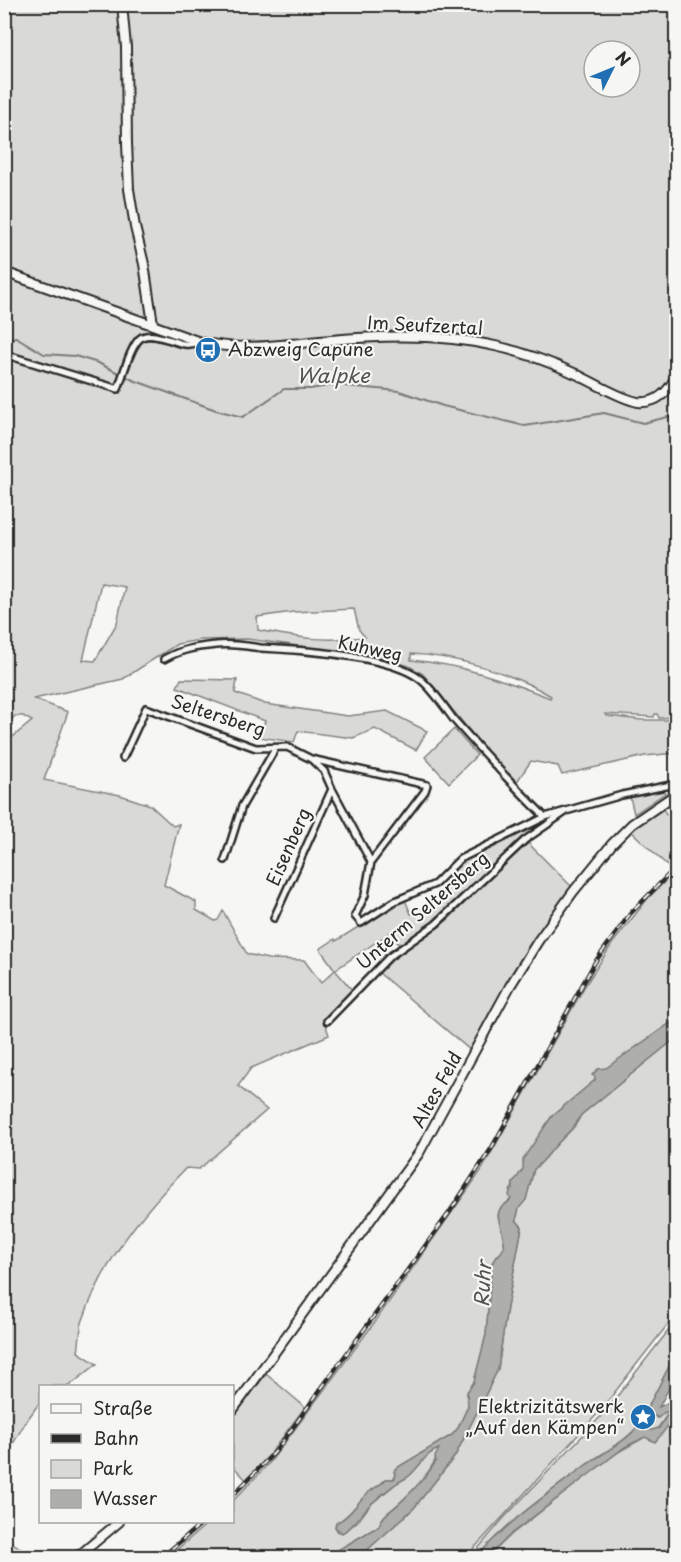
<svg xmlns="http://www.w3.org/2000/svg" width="681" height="1562" font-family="'Playpen Sans',sans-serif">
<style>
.green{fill:#d9d9d5;stroke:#828280;stroke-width:1.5;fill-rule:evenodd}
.water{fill:#aeaeab;stroke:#7a7a78;stroke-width:1.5}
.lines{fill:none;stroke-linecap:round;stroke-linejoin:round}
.stream{stroke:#7a7a78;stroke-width:2}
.canal{stroke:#aeaeab;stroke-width:7}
.street-casing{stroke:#2b2b2b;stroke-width:10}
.secondary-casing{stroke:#2b2b2b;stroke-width:12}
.street{stroke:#f6f6f2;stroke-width:5}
.secondary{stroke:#f6f6f2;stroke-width:8}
.rail-casing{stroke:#2b2b2b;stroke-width:4.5}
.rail{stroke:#f6f6f2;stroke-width:2;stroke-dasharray:7;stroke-linecap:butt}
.labels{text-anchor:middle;stroke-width:4.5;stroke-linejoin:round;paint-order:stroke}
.street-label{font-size:18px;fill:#2b2b2b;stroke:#f6f6f2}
.poi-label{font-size:18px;fill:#2b2b2b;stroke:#f6f6f2;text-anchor:start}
.water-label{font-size:20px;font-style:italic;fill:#525251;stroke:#f6f6f2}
</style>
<rect width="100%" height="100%" fill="#f6f6f2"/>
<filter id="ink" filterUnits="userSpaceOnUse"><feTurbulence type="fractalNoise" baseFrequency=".0167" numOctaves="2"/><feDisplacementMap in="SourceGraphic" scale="12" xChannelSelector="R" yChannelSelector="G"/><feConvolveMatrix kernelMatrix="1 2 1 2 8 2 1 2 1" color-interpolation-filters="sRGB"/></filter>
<g filter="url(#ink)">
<path class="green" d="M5,5H676V386L670,399L676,397V717L659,718L657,714H655L654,717L605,714L607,716L642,720H676V753L645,756L562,775L558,766L531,761L516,783L484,748L423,674L409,666L380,657L247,639L200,640L177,644L123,679L34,699L68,712L44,780L120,795L150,805L173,826L179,824L164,885L196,902V910L215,921L218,920L223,911L247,954L268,959L304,960L321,983L335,970L320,949L335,939L336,941L358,927L366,925L388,908L405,900L411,914L431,906L451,877L449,872L464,859L548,820L532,831L440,919L400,947L391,932L335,970L353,991L324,1020L329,1035L251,1068L238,1086L267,1110L199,1169L186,1168C143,1212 103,1261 83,1320C79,1330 80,1342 78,1352L97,1364L69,1386H40V1402L25,1423L5,1458ZM594,51H630V87H594ZM101,583L125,587L117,623L95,661L83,660ZM354,609L359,630L365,637C323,642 299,638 258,630L257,617L293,612ZM411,654C457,656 512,673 551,696L550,698C505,680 459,664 411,660ZM15,716H23L32,721L9,740C5,729 6,724 15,716Z
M181,679L237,680L235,693L265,704L348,716L387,711L427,731L416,750L375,729L353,738L298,731L294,742L259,737L265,721L177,687Z
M454,729L477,755L449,783L425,757Z
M664,789L665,793L634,814L630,797Z
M662,807L666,814L676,813V864L671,869L630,830Z
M526,841L575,890L507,984L470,1050L379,973L393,959L449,919L480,886L507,863Z
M676,871V1019L606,1069L595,1077V1080L552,1116L524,1159V1169L513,1183L511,1199L500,1209L498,1215L505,1246L503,1252L496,1256L492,1263L486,1335L474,1382L467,1392L468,1406L458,1428L452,1435L395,1469L394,1472L396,1475L393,1479H386C381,1485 376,1487 370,1492C357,1501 351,1516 336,1523L335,1527L338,1532L346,1531L359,1520L370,1505L397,1483L408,1477L421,1463L428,1453L440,1448C433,1471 415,1490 397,1505C390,1512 381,1516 379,1526L326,1557L167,1558L209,1522H232L233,1501L271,1461L374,1323L481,1171L586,984L612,944L649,897Z
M676,1038V1314L600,1411L466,1557L358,1558L414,1508L455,1456L480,1406L498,1369L507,1307L522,1227L516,1220L519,1208L526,1199L534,1169C545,1161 550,1151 560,1141C570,1130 574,1130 581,1115Z
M676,1321V1353L646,1411L657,1418L665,1412H669L651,1438L676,1409V1557H488L512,1534L613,1455L642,1439L651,1430L638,1426C625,1442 603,1452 586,1465C549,1493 508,1521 477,1557L470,1558L503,1519L604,1413Z
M266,1374L305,1407L270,1454L246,1480L233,1466V1418Z
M5,1537L32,1557H5Z"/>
<path class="water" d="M676,1019V1038L581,1115C574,1129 570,1130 560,1141C550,1151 545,1161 534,1169L526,1200L519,1208L516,1220L522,1227L507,1307L498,1369L480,1406L455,1456L414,1508L364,1553L358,1557H326L379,1526C382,1515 393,1510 401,1502C414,1489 427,1476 436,1461L435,1457L439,1449C425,1453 420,1467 409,1476C405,1479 400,1481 397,1483C388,1489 379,1497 371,1504C360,1514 355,1526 342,1533L335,1527L336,1523C352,1516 357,1501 370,1491C376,1487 381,1485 386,1479H394L396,1475L394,1472L395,1469L452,1435L458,1428L468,1406L467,1392L474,1382L486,1335L492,1263C496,1257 502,1253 504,1247C507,1237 494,1219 500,1209C503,1206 508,1203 511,1199L509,1195L511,1189L513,1188V1183L523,1169V1159L552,1116L595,1080V1077L592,1075L598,1069L606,1068Z
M676,1353V1375L659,1407L669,1402L671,1392L676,1386C677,1412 673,1422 655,1442L645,1437L625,1447L512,1533L488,1557H477C508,1521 549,1493 586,1465C603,1453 626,1442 638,1426L652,1430L659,1428L669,1412H665L658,1418L646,1411Z"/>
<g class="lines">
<path class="stream" d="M4,340L16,337L44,354L75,356L98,363L133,380L216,410L243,417L284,389H310L335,385L399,391L443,406L525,426L604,413L643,423L676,415"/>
<path class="canal" d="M638,1432L654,1406"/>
<g class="street-casing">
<path id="street" d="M4,354L118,389C123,376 131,343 142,337C151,333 162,338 171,340C181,344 188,346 199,342
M164,659C182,649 196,647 216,645C231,643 247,646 261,648C301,650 389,655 420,679C434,690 444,707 455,721C484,754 514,786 545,817
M123,758L146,708L256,748L287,747L311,759L324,771L332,789L371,862L365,895L355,916L361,923L395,901L435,884L460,859L545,817L622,795L676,784
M311,759L427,785L425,791L371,862
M225,860L242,806L275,749
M274,918L332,789
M327,1021L389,957L436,924L525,840L564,813"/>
</g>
<g class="secondary-casing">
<path id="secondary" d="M122,4L126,47L127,144L129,189L135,227L144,264L153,324
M4,272L200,342C246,352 285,344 331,340C383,335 443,334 495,346C523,352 550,362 576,374C592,382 623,400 638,402C657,404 669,391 676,376
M232,1411L419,1153L510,986L538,941L573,892L612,844L632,824L676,794
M76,1558L119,1522"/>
</g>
<use href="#street" class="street"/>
<use href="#secondary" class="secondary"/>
<g class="rail-casing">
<path id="rail" d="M232,1496L275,1452L449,1213L491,1149L595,962L630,914L676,867
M161,1558L203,1522"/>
</g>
<use href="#rail" class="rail"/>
</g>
</g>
<defs>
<g id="bus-disc" transform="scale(1.35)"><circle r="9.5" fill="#1f6fb2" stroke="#f6f6f2"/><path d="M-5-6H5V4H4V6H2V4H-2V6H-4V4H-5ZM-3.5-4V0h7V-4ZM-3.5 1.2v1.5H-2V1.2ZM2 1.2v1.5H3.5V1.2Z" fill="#fff"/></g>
<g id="sight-disc" transform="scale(1.35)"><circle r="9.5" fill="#1f6fb2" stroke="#f6f6f2"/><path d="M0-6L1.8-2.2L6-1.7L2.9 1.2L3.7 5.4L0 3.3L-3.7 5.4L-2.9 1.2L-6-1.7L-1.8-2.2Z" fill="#fff"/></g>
</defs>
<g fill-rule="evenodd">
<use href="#bus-disc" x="208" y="350"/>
<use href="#sight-disc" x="643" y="1417"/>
</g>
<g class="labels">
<g class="street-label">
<text transform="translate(425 326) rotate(3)" y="6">Im Seufzertal</text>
<text transform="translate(370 649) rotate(12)" y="6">Kuhweg</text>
<text transform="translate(218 716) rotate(18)" y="6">Seltersberg</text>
<text transform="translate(289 847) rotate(-66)" y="6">Eisenberg</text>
<text transform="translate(423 911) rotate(-41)" y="6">Unterm Seltersberg</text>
<text transform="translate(437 1090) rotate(-61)" y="6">Altes Feld</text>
</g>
<g class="poi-label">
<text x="228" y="356">Abzweig Capune</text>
<text x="624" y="1413" text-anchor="end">Elektrizitätswerk<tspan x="624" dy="21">„Auf den Kämpen“</tspan></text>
</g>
<g class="water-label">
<text x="333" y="383">Walpke</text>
<text transform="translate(483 1284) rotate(-87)" y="7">Ruhr</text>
</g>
</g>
<rect width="681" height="1562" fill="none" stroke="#f6f6f2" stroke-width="24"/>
<rect x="12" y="12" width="657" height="1538" fill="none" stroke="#2b2b2b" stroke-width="2" filter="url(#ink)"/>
<rect x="39" y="1385" width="195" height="138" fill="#f6f6f2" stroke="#a5a5a2" stroke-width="1.5"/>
<rect x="51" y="1404" width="30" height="9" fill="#f6f6f2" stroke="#a5a5a2" stroke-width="1.5"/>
<text x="93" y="1415" font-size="18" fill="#2b2b2b">Straße</text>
<rect x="51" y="1434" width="30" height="9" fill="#2b2b2b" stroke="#a5a5a2" stroke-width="1.5"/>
<text x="93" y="1445" font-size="18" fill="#2b2b2b">Bahn</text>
<rect x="51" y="1460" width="30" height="18" fill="#d9d9d5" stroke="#a5a5a2" stroke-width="1.5"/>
<text x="93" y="1475" font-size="18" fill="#2b2b2b">Park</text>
<rect x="51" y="1490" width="30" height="18" fill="#aeaeab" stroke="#a5a5a2" stroke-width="1.5"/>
<text x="93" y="1505" font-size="18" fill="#2b2b2b">Wasser</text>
<g transform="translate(612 69) rotate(47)"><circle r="28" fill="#f6f6f2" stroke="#a5a5a2" stroke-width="1.5"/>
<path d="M0-4.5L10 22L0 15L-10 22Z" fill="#1f6fb2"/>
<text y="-9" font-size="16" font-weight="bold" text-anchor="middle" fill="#2b2b2b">N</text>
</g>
</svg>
